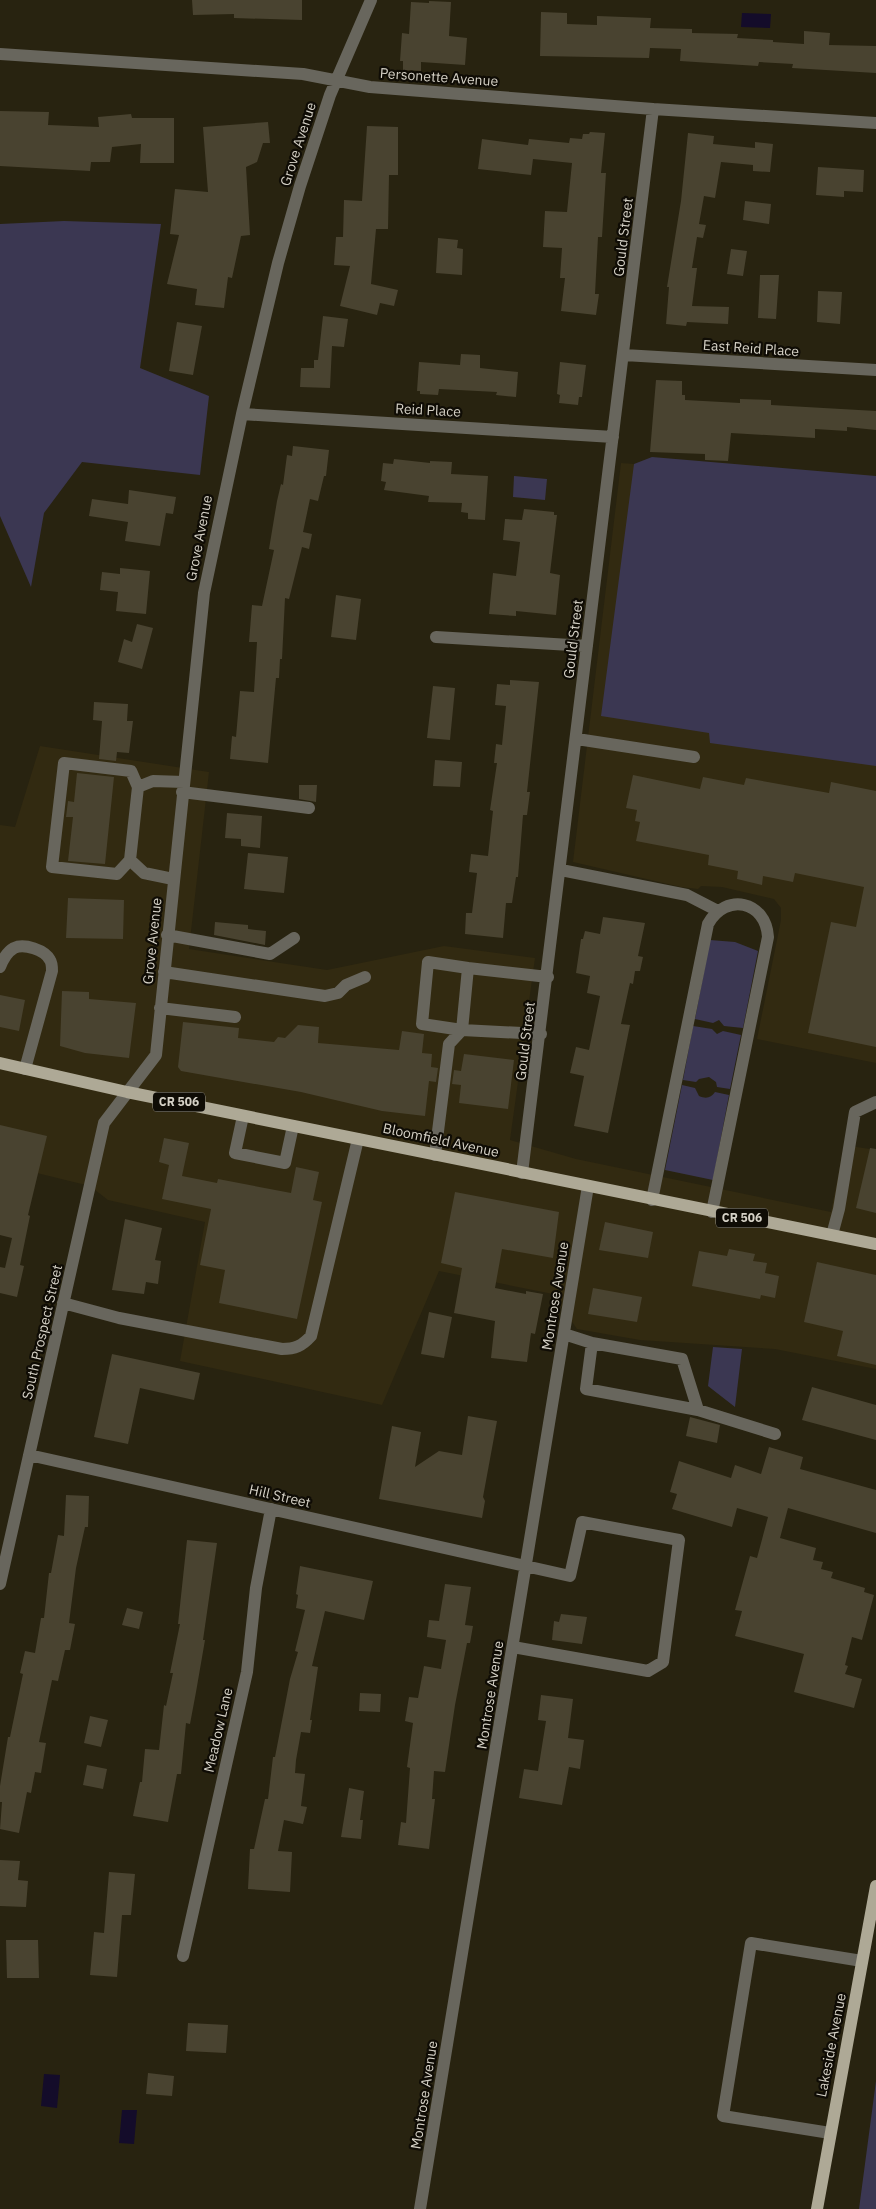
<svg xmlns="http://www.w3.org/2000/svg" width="876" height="2209" font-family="'IBM Plex Sans',sans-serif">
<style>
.built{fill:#322a11}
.green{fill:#3b3752}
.water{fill:#140c2a}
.building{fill:#494330}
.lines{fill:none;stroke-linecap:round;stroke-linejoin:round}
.minor{stroke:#68665d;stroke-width:12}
.major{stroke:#aea996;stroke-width:12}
.labels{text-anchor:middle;stroke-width:4.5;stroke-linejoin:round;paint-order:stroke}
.shield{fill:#0f0c05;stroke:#9a968c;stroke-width:1}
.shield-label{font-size:12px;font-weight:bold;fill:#d5d1c6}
.street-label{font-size:14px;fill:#d5d1c6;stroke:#0f0c05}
</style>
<rect width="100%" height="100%" fill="#282310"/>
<path class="built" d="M621,463L634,464L876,502V1063L757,1039L781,920V908L774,899L722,887L701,886L698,889L681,887L573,862Z
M40,746L209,772L189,949L327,970L444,946L535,958L510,1140L576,1159L831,1212L844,1145L876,1150V1369L775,1349L640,1340L577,1329L553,1294L439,1271L382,1405L180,1361L205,1222L108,1200L90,1186L0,1164V825L15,827Z"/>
<path class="green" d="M64,221L161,224L140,368L209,396L200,475L82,462L44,513L31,587L0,516V224Z
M652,457L876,476V766L710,743L709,733L601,716L634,464Z
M514,476L547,479L545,500L513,497Z
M710,940L735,942L758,951L743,1028L724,1026L719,1020L713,1023L695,1019Z
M693,1026L712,1029L717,1034L723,1031L741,1035L730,1089L717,1087L716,1082L709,1077L699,1079L696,1082L683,1080Z
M682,1085L695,1088L699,1096C706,1099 711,1098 715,1092L729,1095L713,1180L665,1170Z
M713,1347L742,1349L735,1407L708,1386Z
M876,2081V2209H859Z"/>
<path class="water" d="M742,13L771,14L770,28L741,27Z
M44,2074L60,2075L57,2108L41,2106Z
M122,2110H137L134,2144L119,2143Z"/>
<path class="building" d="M192,0H302V20L234,18V14L193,15Z
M429,1L451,2L449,36L467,38L465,65L421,62V71L403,70V61H400L402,33L409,34L411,2L429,3Z
M541,12L567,13V24L597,25V16L651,18L650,28L692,29V33L738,34L737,38L773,40V42L804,44V31L830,33L829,45L876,46V73L792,68L793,64L759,62L758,66L680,61L681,49L650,48L649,58L540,56Z
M0,111L49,112L48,125L99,127L98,117L131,114L132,118H174V163H140L141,144L112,147L110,162H91L90,171L0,166Z
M268,122L270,143H263L257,162L246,167L250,235L241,236L232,278L228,277L224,308L195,305L197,289L167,284L179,235L170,234L175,189L208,192L203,127Z
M367,126L398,127V175H389L388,229H376L371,284L398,290L394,306L380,303L377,315L340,306L350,266L334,265L336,237H343L344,200L362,201Z
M590,132L605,133L601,173H606L602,237H598L595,294H599L596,315L561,311L565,278H560L562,248L543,247L545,211L567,212L572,163L533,159L531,175L478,169L482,139L528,145L529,139L569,143L570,138L582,139L583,134H589Z
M688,133L714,136L713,144L755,148V142L773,144L770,172L753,171V165L721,162L715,198L704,196L699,224L706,225L703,238L697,237L692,268H697L692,306L729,307L728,324L687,322L686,326L666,324L669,287H667L681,201Z
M818,167L864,170L863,192L844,191V197L816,195Z
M745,201L771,204L769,224L743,220Z
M438,238L458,240L457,248L463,249L462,275L436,273Z
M731,249L747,251L743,276L727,274Z
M760,275H779L776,319L758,318Z
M818,291L842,292L840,324L817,322Z
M323,316L348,319L344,347L332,346L330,388L300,387L301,368H314V360H318Z
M177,322L202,326L193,375L169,371Z
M461,354L480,355V368L518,372L516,397L496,395L497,392L439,389L438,395L420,394V391H417L419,362L460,365Z
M560,362L586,365L582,397H579L578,405L559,403L560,395L557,394Z
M656,380L682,381V395H685V400L740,403V399L771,400V405L876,411V430L847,427V431L815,429V438L731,433L728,461L705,460V454L650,452Z
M293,446L329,450L326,476H324L318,501L310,499L303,532L312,534L309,549L302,547L289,599L285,598L282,659H280L279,678H276L268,763L230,759L232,736L236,737L240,691L254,692L257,642H249L252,605L262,606L274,550L269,549L277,501L281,484L283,485L287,455L292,456Z
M394,459L430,463V461L452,462L451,474L488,476L485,520L468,519V513L461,512L462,503L428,502L429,496L384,490L386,482L381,481L383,463L393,464Z
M129,490L176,497L173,514L166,513L160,546L125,541L128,522L89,516L92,499L128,504Z
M524,509L554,512V515H557L550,573L560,575L556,615L516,611V616L489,614L493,573L516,576L520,542L503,540L505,519L522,520Z
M120,568L150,571L146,614L116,611L118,592L100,590L102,572L120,574Z
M336,595L361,599L356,640L331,637Z
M137,624L153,628L142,669L118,662L124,639L132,642Z
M510,680L539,682L527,792H530L527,815H523L518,877H516L512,903H506L503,938L465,934L466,913H472L477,873L469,872L471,854L488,856L493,811L490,810L497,763H494L496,744L502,745L506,706L495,705L497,684L510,685Z
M433,686L455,688L450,740L427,738Z
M94,702L128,704L127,721H133L129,753L117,752L116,761L99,759L102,721L93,720Z
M435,760L462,762L460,787L433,786Z
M77,773L114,777L105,864L68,861L73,817H66L68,801L74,802Z
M633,775L700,789L703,777L744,785L746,778L829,793L831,782L876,791V1047L808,1033L831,922L856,927L864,887L795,873L793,882L763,876L762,885L737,879L738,871L708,865L709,855L636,841L640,822L635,821L637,810L626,808Z
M299,785H317L316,802L299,799Z
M227,813L262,816L260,848L241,846V839L225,838Z
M248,853L288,857L284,893L244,889Z
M68,898L124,900L123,939L66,938Z
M603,917L645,923L638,956L643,957L640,971H635L633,984L630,983L621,1024L630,1025L608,1133L574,1126L584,1076L570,1073L576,1047L589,1050L600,996L587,993L590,976L576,973L581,939H583L585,931L600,934Z
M215,922L248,925V929L266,931L265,945L214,935Z
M62,991L89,992V999L136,1003L129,1058L85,1053L60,1046Z
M0,995L25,1000L19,1031L0,1027Z
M183,1022L239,1028L238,1038L274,1042L278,1037L285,1038L298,1025L319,1027L318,1043L399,1050L402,1031L424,1034L422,1053L432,1054L431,1067L438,1068L436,1082L429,1081L425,1116L382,1111L301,1092L181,1071L178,1067Z
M464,1054L514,1060L508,1109L459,1103L461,1085L452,1084L454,1070L461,1071Z
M0,1125L47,1136L28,1215L30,1216L20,1265L24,1266L17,1297L0,1293V1267L5,1268L12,1238L0,1235Z
M164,1138L189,1143L182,1176L217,1183L218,1179L291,1193L296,1167L319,1172L313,1200L322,1202L297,1319L219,1303L225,1270L200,1265L211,1209L162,1199L169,1165L159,1162Z
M870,1148L876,1149V1213L856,1208Z
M455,1192L559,1212L553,1258L502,1249L495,1288L526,1294V1291L543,1294L535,1334L531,1333L527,1362L491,1358L495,1321L454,1313L462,1268L441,1263Z
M125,1219L162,1228L155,1260L161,1261L158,1284L146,1282L144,1294L112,1290Z
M605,1222L653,1232L648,1258L599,1250Z
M729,1249L755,1254L753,1261L767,1263L765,1273L779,1276L775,1298L761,1295L760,1299L692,1286L699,1251L727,1256Z
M817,1262L876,1275V1365L837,1356L843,1331L804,1322Z
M593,1288L642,1297L637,1322L588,1314Z
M429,1312L452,1317L444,1358L421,1354Z
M112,1354L200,1373L194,1400L140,1388L128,1444L94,1437Z
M812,1387L876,1405V1440L802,1420Z
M468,1416L497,1421L483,1497L485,1501L482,1518L379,1499L392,1426L421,1432L415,1467L439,1451L462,1455Z
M690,1417L720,1425L717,1443L686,1436Z
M769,1447L803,1457L800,1469L876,1490V1533L788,1508L780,1538L816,1548L813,1560L823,1562L821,1569L833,1572L831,1578L865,1588L864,1592L874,1595L862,1640L852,1637L845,1665L848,1666L845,1674L862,1679L854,1708L794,1692L804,1654L735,1636L742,1611L735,1610L750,1556L757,1558L768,1517L737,1508L732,1527L672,1509L677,1494L670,1492L679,1461L731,1478L735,1465L761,1474Z
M66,1495L89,1496L88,1527H85L76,1568L69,1623L75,1624L70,1650H65L58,1681L52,1680L39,1742L46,1743L41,1773L35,1772L31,1793L27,1792L19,1833L0,1829L2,1802H0V1786L8,1737H10L23,1674L20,1673L25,1651L35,1653L41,1618H44L49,1573H51L58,1535L64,1536Z
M187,1540L217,1543L203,1640H205L196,1692L190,1724L186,1723L181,1774H177L168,1822L133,1816L140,1782H142L145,1749L159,1750L164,1705L166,1706L173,1673H170L180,1624H178Z
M300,1566L373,1581L364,1620L325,1611L312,1666L318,1667L310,1720H312L310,1733L301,1732L296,1760L295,1773L305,1774L301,1806L307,1807L303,1824L284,1820L278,1851L292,1852L290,1892L248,1889L250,1849H254L265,1799H268L273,1757H275L290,1679L298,1652L295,1651L305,1610L296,1608L298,1595L296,1594Z
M445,1584L471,1587L465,1625L473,1626L470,1643H467L455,1705L445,1772L434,1771L432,1799H435L429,1849L398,1845L401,1822L406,1823L410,1768L407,1767L413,1723L405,1721L409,1697L418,1698L424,1666L441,1669L446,1640L427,1637L429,1620L439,1621Z
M127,1608L143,1612L139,1629L122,1625Z
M561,1614L587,1617L582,1644L552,1640L554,1621L559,1622Z
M360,1693L381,1694L380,1712L359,1711Z
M541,1695L573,1699L568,1738L584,1740L580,1769L569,1767L562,1805L519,1798L524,1769L538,1771L546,1721L538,1720Z
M90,1716L108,1720L101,1747L84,1743Z
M87,1765L107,1769L103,1789L83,1785Z
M349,1788L364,1791L360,1820H363L361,1839L341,1837Z
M0,1860L20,1861L18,1880L28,1881L26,1907L0,1906Z
M109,1872L135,1874L131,1915H122L117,1977L90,1975L94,1932L104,1933Z
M6,1940H38L39,1978H7Z
M188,2023L228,2025L226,2053L186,2051Z
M148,2073L174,2076L172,2096L146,2094Z"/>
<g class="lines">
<path class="minor" d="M0,54L303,74L370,87L653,109L876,123
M624,355L876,370
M242,414L613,437
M436,637L587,646
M577,739L694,757
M182,792L309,808
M130,860L117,874L52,867L64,763L131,771L138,787
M561,870L687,895L718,911
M173,879L144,873L130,860L138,787L153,781L184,782
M167,935L270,954L294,938
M0,967C3,959 7,952 14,948C24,943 45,950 50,960C52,963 52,967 52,971L25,1069
M468,968L428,962L422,1024L462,1030L468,968L548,977
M164,972L325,996L338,993L346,985L365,977
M160,1008L235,1017
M243,1116L235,1153L285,1163L293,1126
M435,1155L449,1044L462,1030L541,1034
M522,1173L653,109
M652,1200L708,924C726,892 766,901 768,937L712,1212
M832,1235L839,1209L855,1112L876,1102
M63,1303L119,1318L282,1349C295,1349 302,1346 311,1336L358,1139
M564,1334L592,1343L682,1359L698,1410L775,1434
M592,1343L586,1389L698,1410
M29,1455L570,1576L582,1522L679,1540L663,1662L648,1671L513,1647
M0,1584L104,1123L156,1055L204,593L242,414L278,263L300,186L330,95L371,0
M183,1956L247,1672L256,1588L271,1509
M830,2133L723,2116L751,1943L862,1961
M420,2209L588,1186"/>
<path class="major" d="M0,1063L127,1092L876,1244
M817,2209L876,1886"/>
</g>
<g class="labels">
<g class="shield">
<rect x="153" y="1092.5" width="52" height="19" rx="4"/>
<rect x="716" y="1208.5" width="52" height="19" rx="4"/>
</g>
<g class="shield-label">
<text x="179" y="1106">CR 506</text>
<text x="742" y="1222">CR 506</text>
</g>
<g class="street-label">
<text transform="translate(439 77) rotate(4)" y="5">Personette Avenue</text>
<text transform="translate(298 144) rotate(-72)" y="5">Grove Avenue</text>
<text transform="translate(623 237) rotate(-83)" y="5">Gould Street</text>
<text transform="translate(751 348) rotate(4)" y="5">East Reid Place</text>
<text transform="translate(428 410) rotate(3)" y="5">Reid Place</text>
<text transform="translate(199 538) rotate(-79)" y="5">Grove Avenue</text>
<text transform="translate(573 639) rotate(-83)" y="5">Gould Street</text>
<text transform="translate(152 941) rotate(-84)" y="5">Grove Avenue</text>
<text transform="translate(525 1041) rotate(-83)" y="5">Gould Street</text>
<text transform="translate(441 1140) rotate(12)" y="5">Bloomfield Avenue</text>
<text transform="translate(555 1296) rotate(-81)" y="5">Montrose Avenue</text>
<text transform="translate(42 1332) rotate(-77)" y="5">South Prospect Street</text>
<text transform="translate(280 1496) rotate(13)" y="5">Hill Street</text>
<text transform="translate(490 1695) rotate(-81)" y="5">Montrose Avenue</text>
<text transform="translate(218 1730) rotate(-77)" y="5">Meadow Lane</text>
<text transform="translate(831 2045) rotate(-79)" y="5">Lakeside Avenue</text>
<text transform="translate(424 2095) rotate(-81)" y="5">Montrose Avenue</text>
</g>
</g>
</svg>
